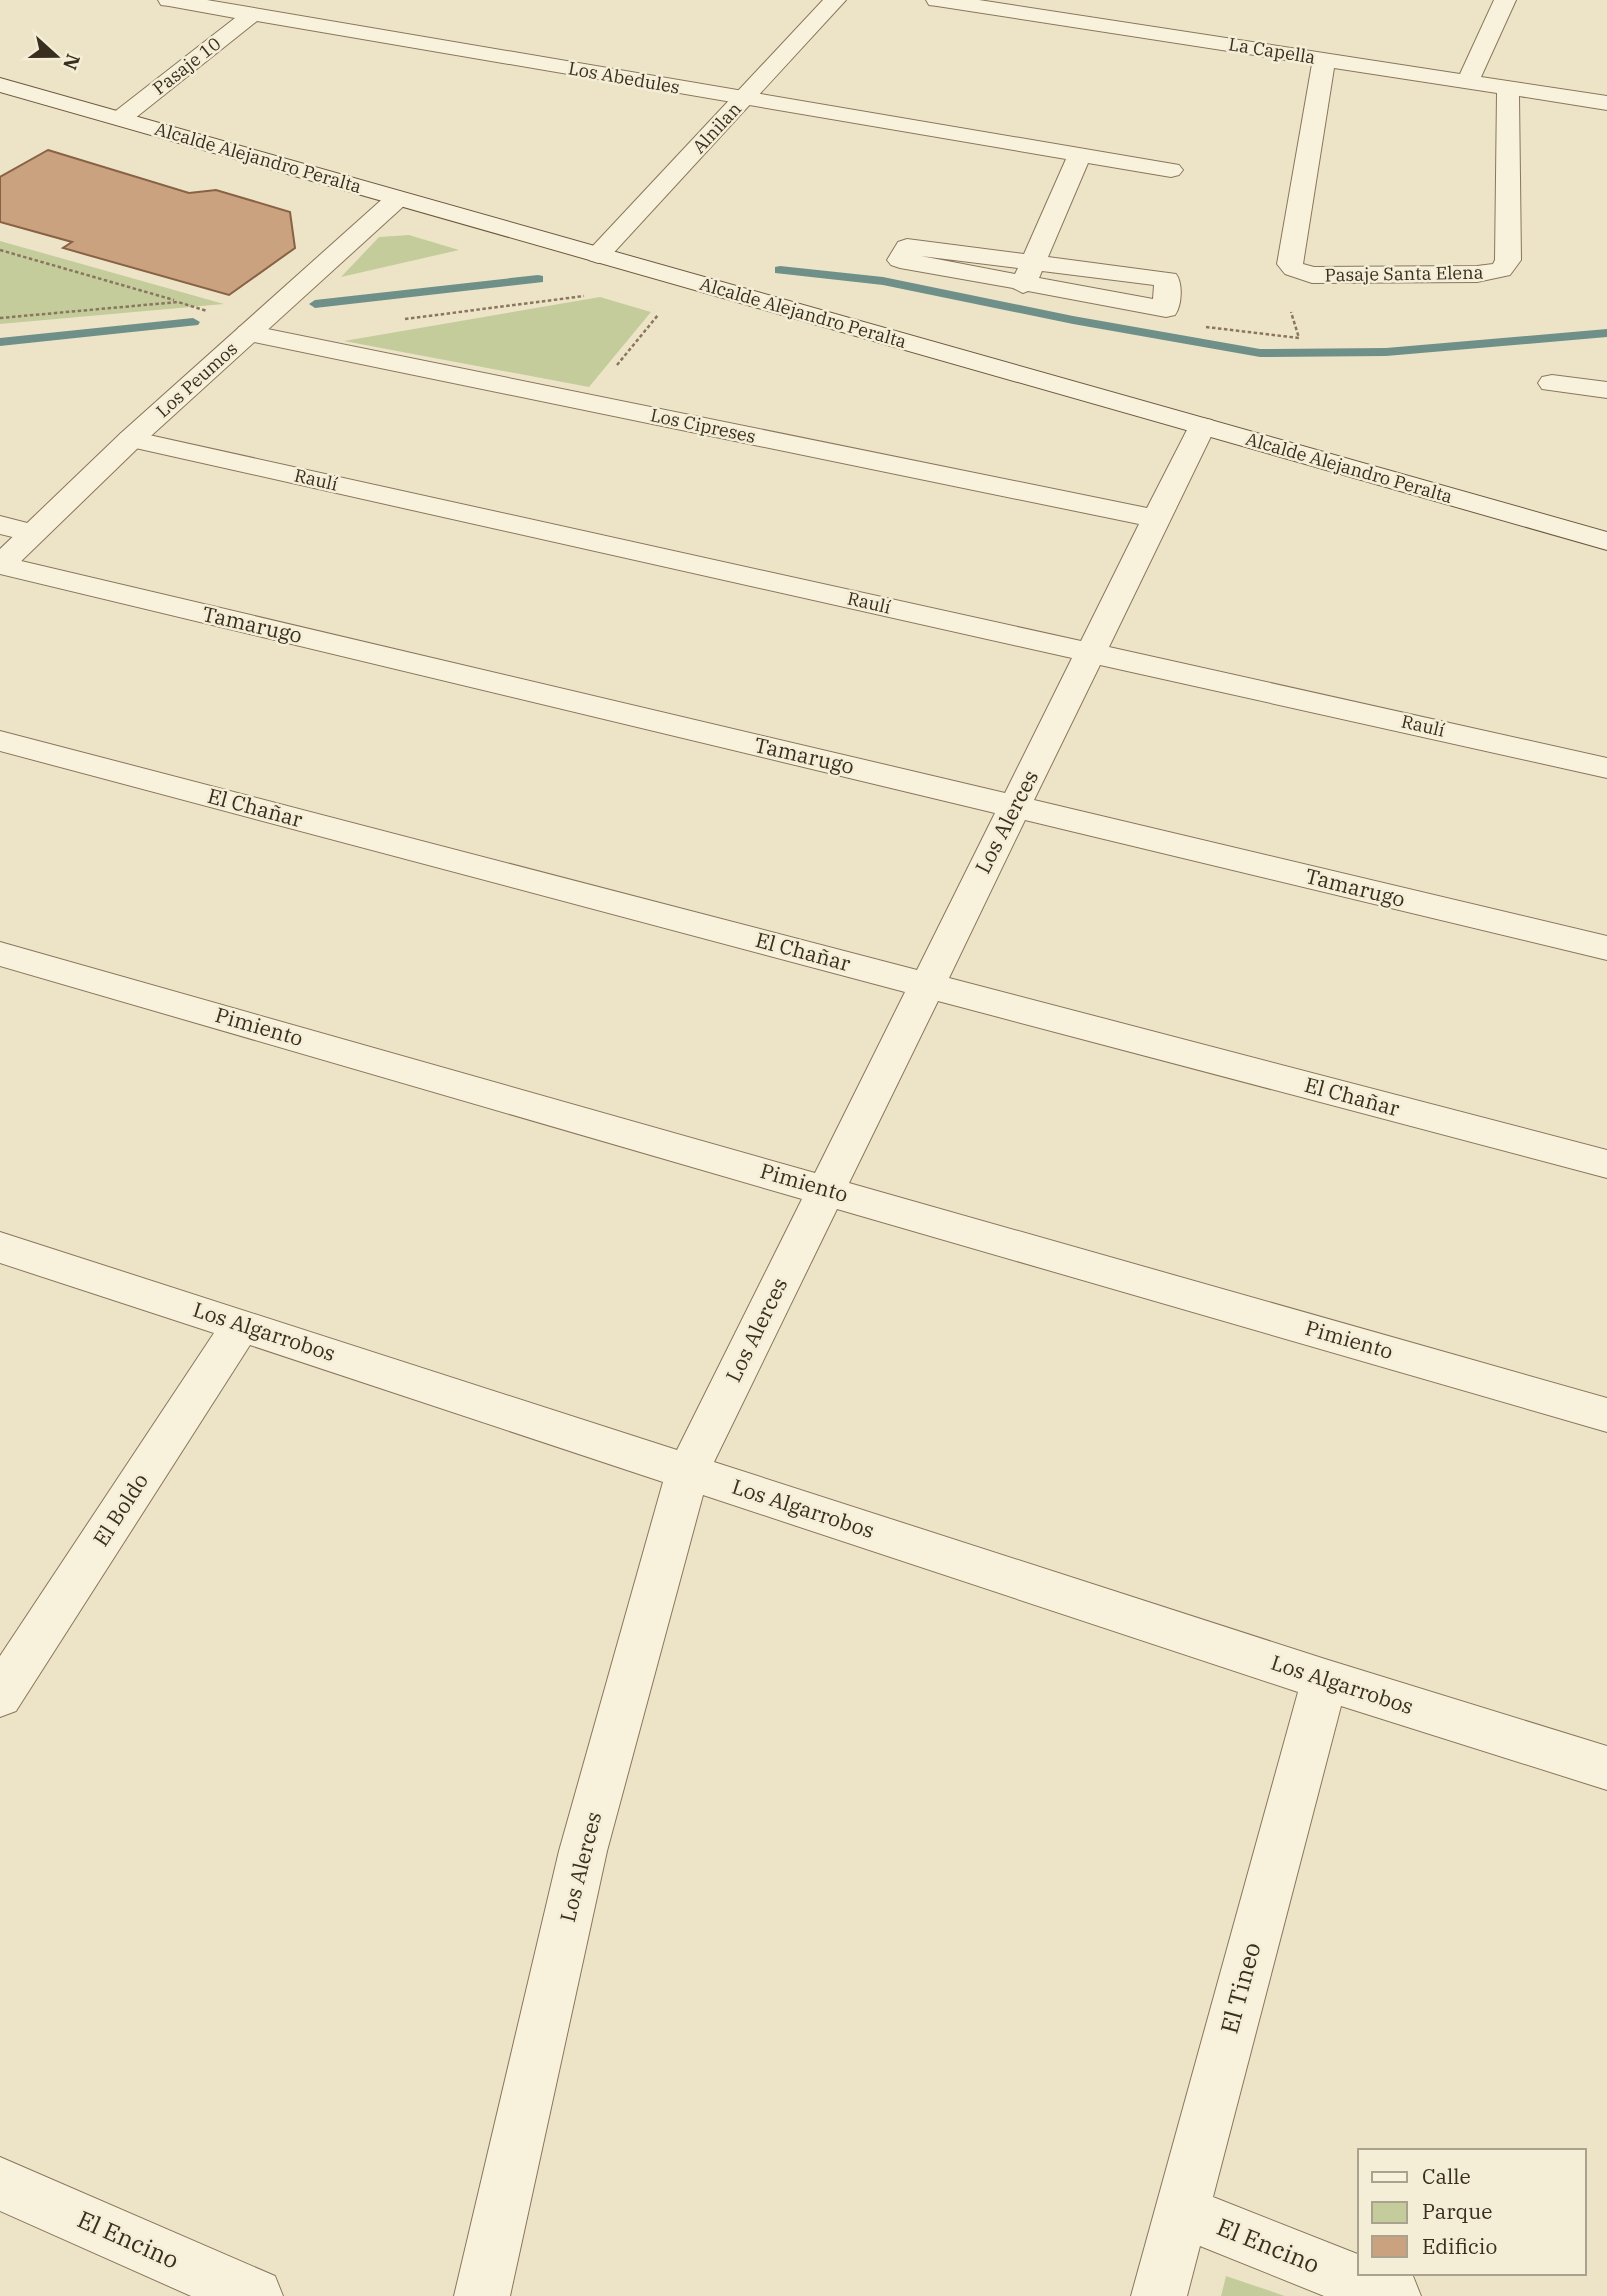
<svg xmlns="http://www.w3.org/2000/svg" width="1607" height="2296" font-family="'IBM Plex Serif',serif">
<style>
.green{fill:#c4cc9c}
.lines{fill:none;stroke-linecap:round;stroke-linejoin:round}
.stream{fill:#6f9089;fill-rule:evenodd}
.building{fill:#caa27f;stroke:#886244;stroke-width:2}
.minor-casing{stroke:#89765d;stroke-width:2}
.tertiary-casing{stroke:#89765d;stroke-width:2}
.secondary-casing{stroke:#6b5840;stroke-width:2}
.path{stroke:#89765d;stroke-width:2.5;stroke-dasharray:3.5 2.5;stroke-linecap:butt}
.minor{fill:#f8f1db;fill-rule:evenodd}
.tertiary{fill:#f8f1db;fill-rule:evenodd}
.secondary{fill:#f8f1db;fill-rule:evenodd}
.labels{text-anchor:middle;stroke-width:5;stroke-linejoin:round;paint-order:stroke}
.far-street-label{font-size:18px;fill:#3a2e20;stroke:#f5eed7}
.street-label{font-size:21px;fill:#3a2e20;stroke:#f5eed7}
.near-street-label{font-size:24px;fill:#3a2e20;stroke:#f5eed7}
</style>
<rect width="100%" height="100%" fill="#ede4c8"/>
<path class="green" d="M409,235L459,250L341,277L379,237Z
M0,241L224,304L0,324Z
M600,297L651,312L589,387L344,341Z
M1226,2276L1285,2296H1221Z"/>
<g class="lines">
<path class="stream" d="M780,266L883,277L1073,316L1260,349L1386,348L1607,329V337L1386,356L1260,357L1073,324L883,285L775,273V267Z
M538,275L543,276V282L315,308L309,304L315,300Z
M193,318L200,322L198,325L0,346V338Z"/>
</g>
<path class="building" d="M48,150L189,193L216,190L290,212L295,248L229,295L63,248L72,242L0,222V177Z"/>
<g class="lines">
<g class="minor-casing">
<path id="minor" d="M158,0H207L1179,165L1183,170L1179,175L1171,177L1088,163L1048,257L1176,274C1183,283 1182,305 1175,315L1166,317L1028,291L1023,293L1013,288L900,268L891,265L887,260L898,242L907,239L1024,254L1066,159L257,21L129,123H113L109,118L113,113L235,18L169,6L161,5ZM921,256L1018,268L1015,274ZM1042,271L1154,285L1153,299L1039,278Z
M926,0H979L1460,74L1494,0H1516L1481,77L1607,96V110L1519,96L1521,260L1510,275L1477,282L1312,283L1285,274L1277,264L1312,64L937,6L929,5ZM1334,68L1497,93L1495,260L1493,264L1477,266L1314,267L1303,264Z
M248,325L1147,508L1192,420L1202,418L1212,420L1216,426L1109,647L1607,758V778L1100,665L1034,800L1607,936V960L1025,820L949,978L1607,1150V1178L938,1001L849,1183L1607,1398V1432L837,1209L714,1462L1325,1659L1607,1746V1790L1341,1706L1213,2197L1360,2255V2273H1405L1413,2276L1421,2296H1324L1200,2246L1187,2296H1131L1298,1692L703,1495L607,1851L510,2296H454L559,1851L663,1482L250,1345L16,1711L0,1717V1656L214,1333L0,1263V1232L677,1450L802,1199L0,966V942L815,1173L905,992L0,751V731L917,970L995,813L0,574V556L1005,793L1072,658L131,447L121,445L117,439L121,433L131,431L1081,641L1139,524L239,339L235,333L239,327Z
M1552,375L1607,382V398L1542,389L1538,383L1542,377Z
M0,516L43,527L48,533L43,539L33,542L0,534Z
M0,2157L275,2276L283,2296H191L0,2211Z"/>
</g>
<g class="tertiary-casing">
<path id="tertiary" d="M823,0H846L607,260L598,263L589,260L585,255L589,250Z
M397,192L406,194L409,199L406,204L141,445L11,571L0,574V549L121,433L388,194Z"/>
</g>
<g class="secondary-casing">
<path id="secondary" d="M0,78L1607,532V550L0,92Z"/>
</g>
<path class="path" d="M0,250L174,300
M0,318L178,302L207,311
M405,319L584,296
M1206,327L1299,338L1291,312
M617,365L658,315"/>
<use href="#minor" class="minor"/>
<use href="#tertiary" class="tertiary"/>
<use href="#secondary" class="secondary"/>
</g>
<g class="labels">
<g class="far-street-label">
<text transform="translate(1272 51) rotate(9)" y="6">La Capella</text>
<text transform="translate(187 66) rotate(-38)" y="6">Pasaje 10</text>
<text transform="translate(624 78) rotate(10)" y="6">Los Abedules</text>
<text transform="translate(717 128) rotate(-47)" y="6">Alnilan</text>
<text transform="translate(258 158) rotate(16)" y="6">Alcalde Alejandro Peralta</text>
<text transform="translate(1404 274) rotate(-1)" y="6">Pasaje Santa Elena</text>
<text transform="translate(803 313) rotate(16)" y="6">Alcalde Alejandro Peralta</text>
<text transform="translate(197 380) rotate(-42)" y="6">Los Peumos</text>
<text transform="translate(703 426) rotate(12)" y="6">Los Cipreses</text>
<text transform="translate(1349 468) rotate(16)" y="6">Alcalde Alejandro Peralta</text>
<text transform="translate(316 480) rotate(13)" y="6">Raulí</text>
<text transform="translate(869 603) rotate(13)" y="6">Raulí</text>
<text transform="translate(1423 726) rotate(13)" y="6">Raulí</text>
</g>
<g class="street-label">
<text transform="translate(252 625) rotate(13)" y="7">Tamarugo</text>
<text transform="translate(804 756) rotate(13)" y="7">Tamarugo</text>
<text transform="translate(255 808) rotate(15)" y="7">El Chañar</text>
<text transform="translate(1007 822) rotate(-63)" y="7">Los Alerces</text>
<text transform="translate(1355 888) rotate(14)" y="7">Tamarugo</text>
<text transform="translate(803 952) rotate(15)" y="7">El Chañar</text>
<text transform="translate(259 1027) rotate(16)" y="7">Pimiento</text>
<text transform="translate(1352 1097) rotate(15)" y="7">El Chañar</text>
<text transform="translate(804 1183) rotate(16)" y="7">Pimiento</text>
<text transform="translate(757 1330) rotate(-64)" y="7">Los Alerces</text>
<text transform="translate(264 1332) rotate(18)" y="7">Los Algarrobos</text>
<text transform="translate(1349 1340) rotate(16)" y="7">Pimiento</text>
<text transform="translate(803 1509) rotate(18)" y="7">Los Algarrobos</text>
<text transform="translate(121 1510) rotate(-57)" y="7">El Boldo</text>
<text transform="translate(1342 1685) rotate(18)" y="7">Los Algarrobos</text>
<text transform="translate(581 1867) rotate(-76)" y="7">Los Alerces</text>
</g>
<g class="near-street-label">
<text transform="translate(1241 1988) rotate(-75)" y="8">El Tineo</text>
<text transform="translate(128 2240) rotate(24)" y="8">El Encino</text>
<text transform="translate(1268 2246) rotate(22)" y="8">El Encino</text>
</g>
</g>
<rect x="1358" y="2149" width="228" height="126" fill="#f5eed7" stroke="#aaa18e" stroke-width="2"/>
<rect x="1372" y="2172" width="35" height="10" fill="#f8f1db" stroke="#aaa18e" stroke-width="2"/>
<text x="1422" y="2184" font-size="21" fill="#3a2e20">Calle</text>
<rect x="1372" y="2202" width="35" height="21" fill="#c4cc9c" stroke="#aaa18e" stroke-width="2"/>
<text x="1422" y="2219" font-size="21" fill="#3a2e20">Parque</text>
<rect x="1372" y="2236" width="35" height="21" fill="#caa27f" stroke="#aaa18e" stroke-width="2"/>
<text x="1422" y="2254" font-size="21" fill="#3a2e20">Edificio</text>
<g transform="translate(56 56) rotate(111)" stroke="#f5eed7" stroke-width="5" paint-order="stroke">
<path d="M0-5L12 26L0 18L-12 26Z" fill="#3a2e20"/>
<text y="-10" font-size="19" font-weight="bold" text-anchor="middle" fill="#3a2e20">N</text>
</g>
</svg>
